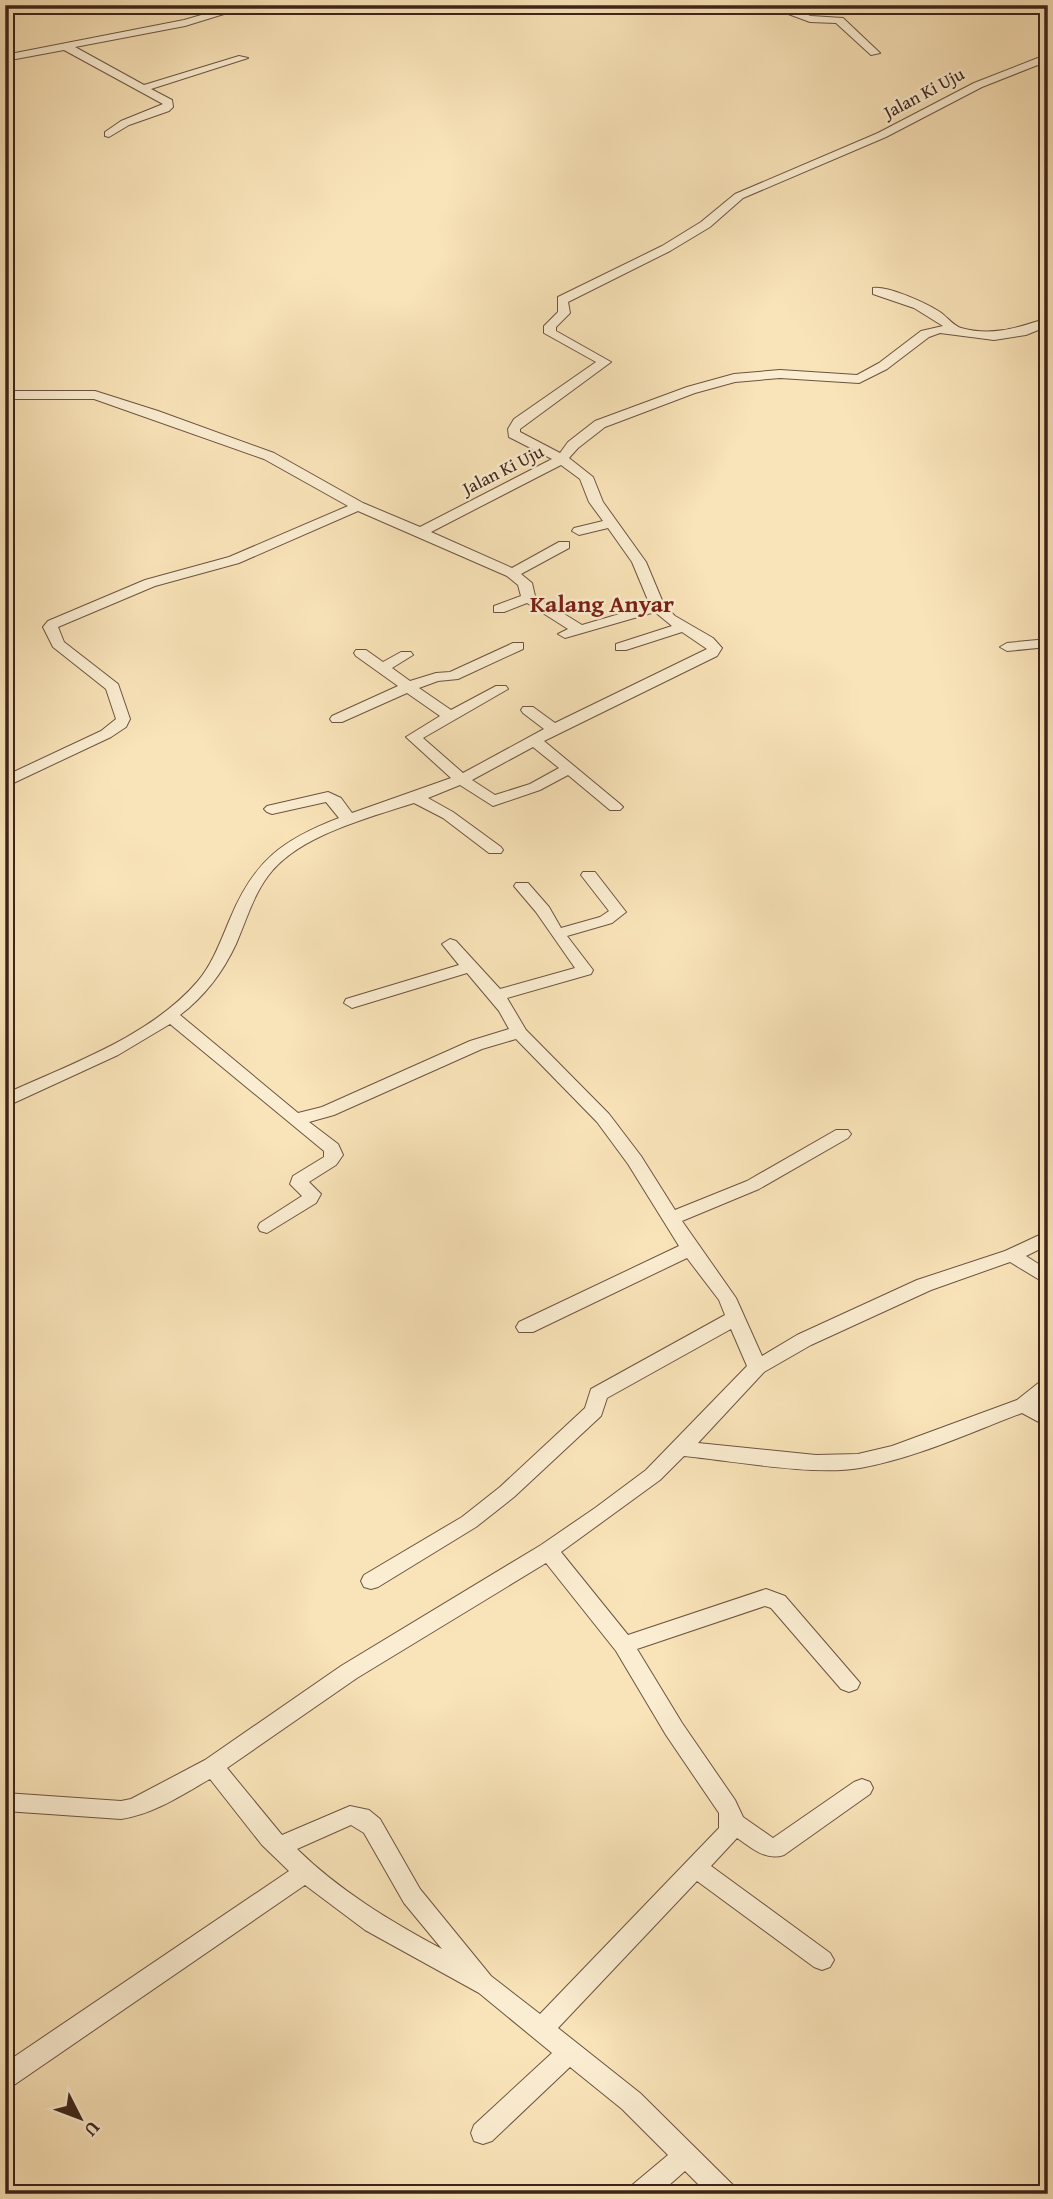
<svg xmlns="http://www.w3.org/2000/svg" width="1053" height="2199" font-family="'Gentium Book Plus',serif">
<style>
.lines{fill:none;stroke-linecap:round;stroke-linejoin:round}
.minor-casing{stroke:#6c5441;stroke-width:2}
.minor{fill:#fbedd1;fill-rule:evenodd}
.labels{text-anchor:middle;stroke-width:5;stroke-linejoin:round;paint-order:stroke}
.far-street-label{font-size:18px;fill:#3d2519;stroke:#fbedd1}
.quarter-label{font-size:24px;font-weight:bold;fill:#7a1f14;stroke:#fbedd1}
</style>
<rect width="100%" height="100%" fill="#f9e3b8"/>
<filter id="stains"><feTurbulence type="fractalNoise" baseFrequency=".00286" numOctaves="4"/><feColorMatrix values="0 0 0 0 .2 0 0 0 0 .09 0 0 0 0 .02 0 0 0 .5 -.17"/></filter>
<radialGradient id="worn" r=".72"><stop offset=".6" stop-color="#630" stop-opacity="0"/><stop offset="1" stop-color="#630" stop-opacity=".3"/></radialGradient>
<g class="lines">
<g class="minor-casing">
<path id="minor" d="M236,5H253L185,26L75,47L144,85L239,56L248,58L151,89L172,100L173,107L169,111L129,125L109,137L105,136V132L121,121L163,104L64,50L5,61V55L184,20Z
M319,5H336L314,11V7Z
M764,5H779L811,16L843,18L880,53L871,55L836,23L810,22Z
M1048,54V61L982,87L886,137L743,198L710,227L670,251L568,302L570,313L556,327V331L611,362L520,429V432L560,453L568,442L595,421L687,387L734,374L780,370L857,375L879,363L921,331L943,326L914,308L873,294V288C889,286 926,303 940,312C947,317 954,326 961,328C993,337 1019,327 1048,318V326L1026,335L994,340L940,333L929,337L887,369L859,383L780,378L735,382L695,393L605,427L578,448L569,458L593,477L603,502L646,562L664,605L675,616L713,638L722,648L717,656L544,741L620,804L623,807L620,810H610L568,775L540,790L493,806L460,785L428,798L453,812L501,847L503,850L501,853H489L443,818L414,803C368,818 297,836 268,876C253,896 246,921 236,944C223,972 205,996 180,1015L298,1113L322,1107L470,1041L509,1029L499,1011L467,973L352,1008L344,1003L346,999L459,965L442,944L450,939L456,941L500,989L575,968L536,912L514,886L516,883H528L549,907L561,928L600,917L609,911L581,875L583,872H595L626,912L612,923L567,936L593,970L591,974L507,998L526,1030L609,1114L641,1156L675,1210L747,1181L836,1130H848L851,1134L848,1138L759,1189L682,1221L736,1298L762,1356L797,1335L917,1280L1005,1251L1048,1231V1245L1026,1256L1048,1270V1285L1010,1262L931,1290L811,1345L764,1372L698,1443L816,1455L858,1454L892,1446L1017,1400L1041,1381L1048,1379V1397L1038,1404L1048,1410V1427L1022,1413C969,1433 916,1458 860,1468C813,1476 734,1461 684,1456L660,1480L561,1552L628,1635L766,1589L785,1596L860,1683L857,1689L849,1692L841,1689L771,1608L765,1606L637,1649L682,1723L735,1800L743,1817L773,1838L854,1782L862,1779L870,1782L873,1788L870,1794L784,1855C765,1861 752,1848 737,1838L711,1866L830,1953L834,1960L830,1967L822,1970L814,1967L697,1881L558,2028L640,2093L734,2186L737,2194H708L685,2171L659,2194H628L631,2186L668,2155L622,2109L570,2067L492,2141L483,2144L474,2141L471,2133L474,2125L552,2053L479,1993L365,1930L305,1885L14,2085L5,2088V2063L289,1871L262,1845L210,1779C182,1795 154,1814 121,1819L5,1811V1793L121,1801L131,1799L205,1760L341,1666L541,1545L595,1508L646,1470L747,1366L731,1329L607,1398L601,1416L514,1497L476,1527L378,1587L371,1589L364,1587L361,1581L364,1575L462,1517L500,1487L585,1408L591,1389L725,1315L719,1300L687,1258L533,1332H519L516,1327L519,1322L679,1246L628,1164L597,1122L516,1039L482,1049L334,1115L309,1122L338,1144L343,1155L336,1165L309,1182L321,1194L316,1203L267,1233L260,1231L258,1227L260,1223L302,1196L290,1184L293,1176L324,1157V1151L170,1024L118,1055L5,1107V1094C70,1064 150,1037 198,981C213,963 221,940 230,919C254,861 282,840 339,818L326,802L272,814L267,812L264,809L267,806L328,792L341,798L352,813L451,778L406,737L440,716L407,693L342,722H332L330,719L332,716L398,686L356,656L354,653L356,650H366L383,662L401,652H411L413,655L392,668L410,681L436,673L450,672L513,643H523V649L458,679L438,681L419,688L451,710L496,686H506L508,689L423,738L463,773L544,729L523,713L521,710L523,707H533L555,723L707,649L682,632L626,650H616V644L672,626L655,612L565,638L558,634L568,629L527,603L504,612H494V606L521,596L518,585L507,576L358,511L239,563L155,586L58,627L64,642L118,684L130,719L126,727L111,737L5,787V776L101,731L116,719L106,689L53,647L43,627L48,621L145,580L229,557L348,506L264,459L94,399H5V391H95L158,411L274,453L363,503L420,527L552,459L509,437L508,429L514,419L596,362L544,333V326L558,312V297L662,246L701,222L735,194L878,133L974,83ZM561,465L580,479L589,502L603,521L574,528L572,531L579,535L608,528L632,562L650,605L582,625L535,596L532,583L521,574L569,548V542H559L512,568L431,532ZM533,747L559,768L530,784L495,795L472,780ZM546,1563L616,1651L666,1735L719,1813V1828L540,2014L491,1976L420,1889L380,1819L369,1810L350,1806L282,1835L227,1768L357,1678ZM351,1825L364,1833L404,1903L442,1949C390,1921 340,1891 297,1849Z
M1048,639V647L1007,651L1000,647L1007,643Z"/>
</g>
<use href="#minor" class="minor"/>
</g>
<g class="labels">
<g class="far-street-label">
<text transform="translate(924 93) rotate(-28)" y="6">Jalan Ki Uju</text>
<text transform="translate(503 470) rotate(-27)" y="6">Jalan Ki Uju</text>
</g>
<g class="quarter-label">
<text x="602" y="612">Kalang Anyar</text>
</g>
</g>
<rect width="1053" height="2199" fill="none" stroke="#f9e3b8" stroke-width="28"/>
<rect x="7" y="7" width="1039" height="2185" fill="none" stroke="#3d2519" stroke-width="3.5"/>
<rect x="14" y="14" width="1025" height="2171" fill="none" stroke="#3d2519" stroke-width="2"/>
<g transform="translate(80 2118) rotate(132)" stroke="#fbedd1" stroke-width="5" paint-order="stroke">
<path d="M0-5L12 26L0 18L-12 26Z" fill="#3d2519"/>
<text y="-10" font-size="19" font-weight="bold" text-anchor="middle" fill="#3d2519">U</text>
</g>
<rect width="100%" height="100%" filter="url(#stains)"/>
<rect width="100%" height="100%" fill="url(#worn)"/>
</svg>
